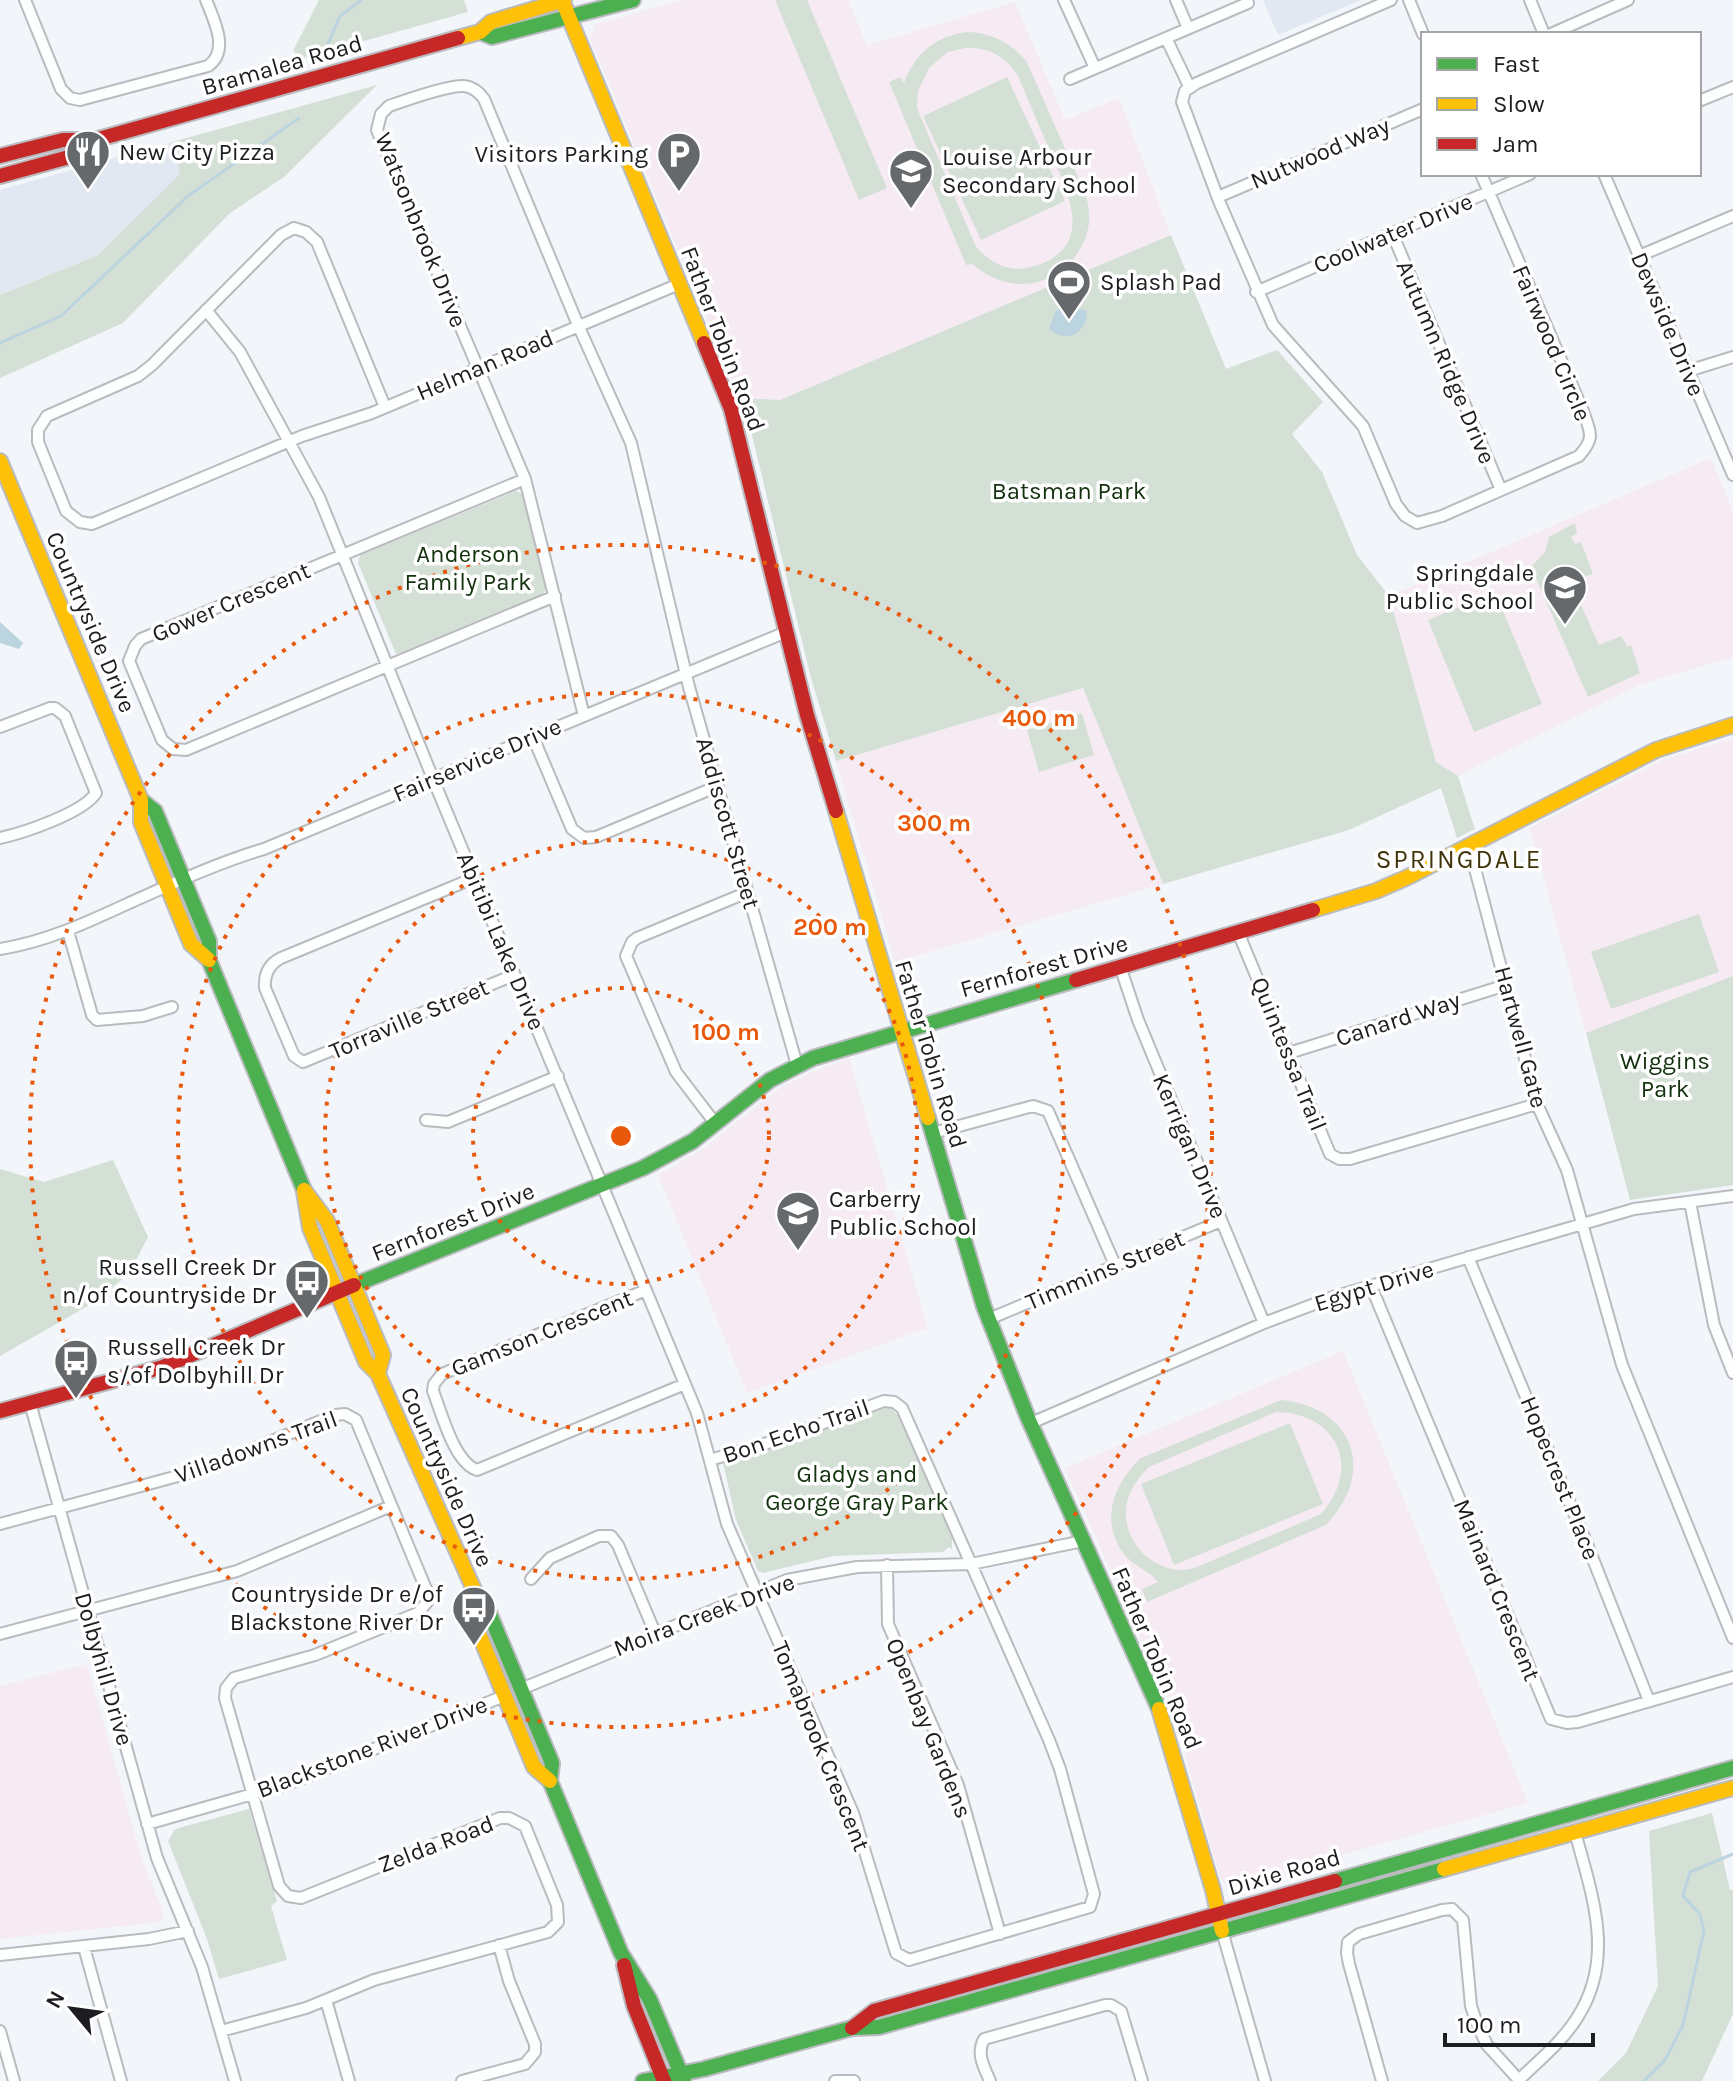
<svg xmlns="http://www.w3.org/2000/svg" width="1733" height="2081" font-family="Karla,sans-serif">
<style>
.built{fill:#e2e8f2}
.education{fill:#f6ebf3}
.green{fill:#d4e0d6;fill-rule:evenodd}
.water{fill:#bbd4df}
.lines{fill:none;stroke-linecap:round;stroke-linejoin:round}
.stream{stroke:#bbd4df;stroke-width:3}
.street-casing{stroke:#b9bbbf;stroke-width:14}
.fast-casing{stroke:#b9bbbf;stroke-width:18}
.slow-casing{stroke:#b9bbbf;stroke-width:18}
.jam-casing{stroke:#b9bbbf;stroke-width:18}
.street{stroke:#fdfefe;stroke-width:10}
.fast{stroke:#4caf50;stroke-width:14}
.slow{stroke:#ffc107;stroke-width:14}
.jam{stroke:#c62828;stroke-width:14}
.ring{fill:none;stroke:#e8590c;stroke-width:4;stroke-dasharray:4 8}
.labels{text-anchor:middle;stroke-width:7;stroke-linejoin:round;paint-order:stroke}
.street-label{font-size:24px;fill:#1b1d20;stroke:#fff}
.poi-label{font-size:24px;fill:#1b1d20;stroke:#fff;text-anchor:start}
.park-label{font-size:24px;fill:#12310d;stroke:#fff}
.neighbourhood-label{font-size:26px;letter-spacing:2px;fill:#41340a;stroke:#fff}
.centre{fill:#e8590c;stroke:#fff;stroke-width:4}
.ring-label{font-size:24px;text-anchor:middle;font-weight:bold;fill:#e8590c;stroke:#fff;stroke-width:7;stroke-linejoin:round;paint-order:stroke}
</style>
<rect width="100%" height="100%" fill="#f2f5fa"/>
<path class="built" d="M1263,0H1361L1278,35Z
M172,142L181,174L98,255L0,295V190Z"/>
<path class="education" d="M682,0H848L867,45L1015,2L1065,120L1119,98L1171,235L780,400L739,398L590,38L596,24Z
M1711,458L1733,512V657L1642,684L1458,776L1436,762L1389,596Z
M1084,688L1163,884L895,962L836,761Z
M1733,738V976L1586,1033L1530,828L1662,760Z
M849,1058L928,1328L747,1393L658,1175L700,1151L780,1088L815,1071Z
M1343,1351L1528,1803L1227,1887L1219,1875L1172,1708L1065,1468Z
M87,1664L142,1860L164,1914L160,1922L0,1939V1686Z"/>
<path class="green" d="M319,0H464L468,12L296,60L294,49Z
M775,0H807L887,188L859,200Z
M970,32C994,34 1011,43 1027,62C1041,94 1055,126 1069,158C1076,173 1085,188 1088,204C1095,238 1072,271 1041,281C1016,289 991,280 972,264L966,265L889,82L900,77L904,83C915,53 938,34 970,32ZM965,48C988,47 1003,55 1017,74C1028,99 1038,124 1049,149C1067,190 1099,249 1031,267C1009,273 991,263 976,247L917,108L918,91L929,68L948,52Z
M1007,77L1065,201L981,240L923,116Z
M377,85L284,177L230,213L123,323L0,378V295L98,255L180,174L172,142Z
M1171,235L1226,369L1277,350L1323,402L1292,434L1322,472L1357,555L1389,596L1436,762L1458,776L1475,829L1457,838L1441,788L1349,830L1163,884L1083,688L836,761L811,678L750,427L739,398L780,400Z
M516,491L521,493L526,499L546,584L545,591L539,597L406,652L396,654L358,563L360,555Z
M1575,523L1577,533L1571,537L1575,544L1581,542L1593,574L1576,580L1573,587L1599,645L1621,636L1628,647L1631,645L1640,673L1588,697L1531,567L1545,552L1549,537Z
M1495,592L1542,704L1474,732L1428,620Z
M1082,713L1094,755L1039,772L1027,730Z
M1699,914L1719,972L1611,1009L1591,952Z
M1733,976V1185L1630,1200L1586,1033Z
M113,1160L148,1237L130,1272L100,1299L0,1356V1169L44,1182Z
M1281,1400C1354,1407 1377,1472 1326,1525L1147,1602L1142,1589L1158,1582C1150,1571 1134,1567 1124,1554C1099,1521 1114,1483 1141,1458ZM1276,1412C1338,1413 1362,1468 1321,1514C1287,1529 1252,1543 1218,1558C1208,1562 1194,1570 1183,1570C1157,1570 1135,1552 1128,1528C1121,1503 1132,1484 1149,1467Z
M890,1408L900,1417L952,1536V1549L949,1547L943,1552L833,1556L763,1573L758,1571L736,1520L723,1463L881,1409Z
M1290,1423L1323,1504L1174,1565L1141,1484Z
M249,1809L277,1901L271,1906L287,1960L219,1979L207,1939L168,1841L175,1829Z
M1712,1813L1730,1890H1733V2014L1702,2081H1598L1626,2053L1658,1986L1649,1831Z"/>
<path class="water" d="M1063,306H1070L1087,311C1087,334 1066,344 1049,329L1055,312Z
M0,622L23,643L19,649L0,643Z"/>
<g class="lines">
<path class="stream" d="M328,44L340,16L361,0
M0,343L61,316L188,196L299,118
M1644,2081L1665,2060L1683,2025L1704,1931L1700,1914L1683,1896L1690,1872L1733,1854"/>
<g class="street-casing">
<path id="street" d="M25,0L61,89L70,98L80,100L208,66C230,51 214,20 206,0
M1064,0L1095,68
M1176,0L1188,28
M1391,0L1197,83L1185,91L1182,102L1219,201L1273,325L1363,426L1396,504L1405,516L1417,523L1442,516L1579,456C1596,437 1590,432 1583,411L1481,174
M1409,0L1423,34
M1530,0L1544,34
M1551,34L1628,0
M1166,38L1190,88
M1070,79L1248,3L1247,0
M1699,101L1733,87
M1604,174L1733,475
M1218,197L1423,109
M1392,233L1501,490
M1639,256L1733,216
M1256,292L1530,174
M206,310L240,352L319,497L438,791L697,1413L727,1524L853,1813L896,1953L909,1960L1090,1907L1094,1894L1060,1769L1049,1740L902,1408L894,1402L884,1401L774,1441L710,1460
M1688,371L1733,357
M385,407L317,242L306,232L294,228L281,235L152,365L138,376L47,416L38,430V442L66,511L80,522L92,524L302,436L372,413L679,284
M525,479L141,639L135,646L129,661L162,740L173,749L186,750L555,596
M584,716L525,479L377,130L381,114L389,106C406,100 448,85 464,86C473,87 479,92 484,99L578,325L631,443L689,687L797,1065
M0,727L50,708H55L65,716L96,793C83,813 23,833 0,838
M533,737L572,829L584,838L596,837L718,786
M1469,846L1537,1104L1567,1170L1622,1365L1733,1638
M474,878L281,958C269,964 264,974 265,988L294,1056L303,1062L514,975
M68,931L92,1015L97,1020L143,1016L172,1007
M1238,932L1330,1154L1339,1159H1350L1537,1104
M0,949C45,942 86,923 127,904C172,884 217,863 264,849L786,632
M1120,966L1138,1020L1264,1323
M1289,1053L1506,985
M426,1120L448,1122L558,1076
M715,1123L676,1072L626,956L632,942L637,938L748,892
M933,1133L1033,1106L1048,1111L1115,1265
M1690,1202L1714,1325L1733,1373
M1468,1257L1589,1549L1649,1701
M1371,1286L1551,1719L1567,1723L1578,1722L1733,1677
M646,1290L442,1374L434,1384L433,1391C442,1414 454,1462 477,1470L685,1384
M989,1319L1221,1221
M30,1403L157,1858L202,1967L235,2081
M1031,1423L1264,1323L1333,1297L1634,1209L1733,1196
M0,1524L204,1469L335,1415L345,1414L356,1420L426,1589L428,1601L418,1613L315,1655L234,1678L226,1688L225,1698L279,1886L288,1896L301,1898L500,1818H509L525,1826L557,1905L558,1922L548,1932L374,1980L306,2008L221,2031
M887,1565L888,1624L958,1785L1000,1934
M531,1579L550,1558L599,1536H611L618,1545L655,1633
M0,1634L237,1571L391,1506
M521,1689L787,1580L857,1567L971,1564L1083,1541
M147,1824L288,1784L504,1696
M1222,1931L1265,2081
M84,1947L121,2081
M0,1955L149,1939L188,1931
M326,2000L349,2081
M0,2031L14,2081
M462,2081L525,2064L535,2052V2044L509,1981L499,1945
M835,2081H854
M990,2081C984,2067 976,2054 984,2039L1105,2005H1111L1121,2011L1142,2081
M1382,2081L1349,1964L1347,1953L1348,1942L1359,1934L1442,1910L1452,1909L1463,1920L1471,2006L1477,2024L1487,2045L1519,2080
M1518,2081C1538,2061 1562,2042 1577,2018C1616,1958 1592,1895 1575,1832"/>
</g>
<g class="fast-casing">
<path id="fast" d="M480,32L492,37L633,0
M141,800L155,811L209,941V960L304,1190
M928,1118L984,1307L1028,1418L1159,1709
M354,1285L643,1168L693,1141L770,1080L813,1058L1076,980
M479,1601L488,1610L552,1763L550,1781L621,1953L650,2000L684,2081
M1335,1881L1733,1768
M643,2081L704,2069L852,2028L879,2027L1444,1869"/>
</g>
<g class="slow-casing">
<path id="slow" d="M562,0L704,343
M458,38L480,32L491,22L564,0
M0,461L141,800V822L191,944L209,960
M836,811L928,1118
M1313,910L1376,891L1408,877L1656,750L1733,725
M304,1190L327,1221L383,1355L378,1374
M304,1191L310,1228L366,1362L378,1374L479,1601
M476,1597L472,1617L534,1767L550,1781
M1159,1709L1213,1890L1222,1931
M1444,1869L1733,1788"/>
</g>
<g class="jam-casing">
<path id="jam" d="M0,156L63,140H95L458,38
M0,176L69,157L95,140
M704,343L731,409L807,715L836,811
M1076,980L1313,910
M0,1411L163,1367L354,1285
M624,1965L634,2006L664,2081
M852,2028L874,2011L1335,1881"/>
</g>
<use href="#street" class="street"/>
<use href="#fast" class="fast"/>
<use href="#slow" class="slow"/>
<use href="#jam" class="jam"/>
</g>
<g class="ring">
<circle cx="621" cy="1136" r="148"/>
<circle cx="621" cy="1136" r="296"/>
<circle cx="621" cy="1136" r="443"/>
<circle cx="621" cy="1136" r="591"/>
</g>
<defs>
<g id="restaurant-pin" transform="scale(2.3)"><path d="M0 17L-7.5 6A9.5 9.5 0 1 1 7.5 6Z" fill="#66696c" stroke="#fff"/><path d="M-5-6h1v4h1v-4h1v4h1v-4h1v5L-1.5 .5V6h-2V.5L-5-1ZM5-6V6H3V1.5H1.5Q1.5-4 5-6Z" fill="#fff"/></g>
<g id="parking-pin" transform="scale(2.3)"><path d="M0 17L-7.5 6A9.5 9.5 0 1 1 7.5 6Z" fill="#66696c" stroke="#fff"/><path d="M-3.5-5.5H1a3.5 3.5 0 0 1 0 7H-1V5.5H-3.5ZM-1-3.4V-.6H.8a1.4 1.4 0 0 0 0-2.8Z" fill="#fff"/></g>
<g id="school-pin" transform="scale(2.3)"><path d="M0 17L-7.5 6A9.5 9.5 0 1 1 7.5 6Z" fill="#66696c" stroke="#fff"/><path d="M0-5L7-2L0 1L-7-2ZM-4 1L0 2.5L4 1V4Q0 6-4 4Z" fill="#fff"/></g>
<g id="stadium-pin" transform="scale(2.3)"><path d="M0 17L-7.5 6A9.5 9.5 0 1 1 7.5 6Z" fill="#66696c" stroke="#fff"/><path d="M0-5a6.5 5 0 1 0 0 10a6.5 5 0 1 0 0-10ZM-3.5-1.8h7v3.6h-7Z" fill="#fff"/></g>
<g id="bus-pin" transform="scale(2.3)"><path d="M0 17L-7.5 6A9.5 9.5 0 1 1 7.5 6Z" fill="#66696c" stroke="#fff"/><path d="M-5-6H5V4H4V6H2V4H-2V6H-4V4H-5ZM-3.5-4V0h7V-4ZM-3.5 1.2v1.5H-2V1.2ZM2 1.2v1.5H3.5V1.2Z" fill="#fff"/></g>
</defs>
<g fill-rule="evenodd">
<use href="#restaurant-pin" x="88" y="152"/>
<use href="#parking-pin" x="679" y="154"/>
<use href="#school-pin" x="911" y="171"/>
<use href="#stadium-pin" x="1069" y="282"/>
<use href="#school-pin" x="1565" y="587"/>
<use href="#school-pin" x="798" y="1213"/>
<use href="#bus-pin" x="307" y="1281"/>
<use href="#bus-pin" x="76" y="1361"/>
<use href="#bus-pin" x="474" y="1608"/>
</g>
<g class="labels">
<g class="street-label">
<text transform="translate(282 65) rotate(-16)" y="8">Bramalea Road</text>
<text transform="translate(1320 153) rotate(-23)" y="8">Nutwood Way</text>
<text transform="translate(421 230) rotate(68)" y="8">Watsonbrook Drive</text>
<text transform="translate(1393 233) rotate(-23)" y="8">Coolwater Drive</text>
<text transform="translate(1668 324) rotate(67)" y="8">Dewside Drive</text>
<text transform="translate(723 339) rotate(69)" y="8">Father Tobin Road</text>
<text transform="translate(1552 343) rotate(67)" y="8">Fairwood Circle</text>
<text transform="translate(1446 362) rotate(67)" y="8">Autumn Ridge Drive</text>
<text transform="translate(485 365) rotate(-23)" y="8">Helman Road</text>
<text transform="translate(231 602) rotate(-23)" y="8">Gower Crescent</text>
<text transform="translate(91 622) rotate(67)" y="8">Countryside Drive</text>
<text transform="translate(477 760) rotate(-23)" y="8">Fairservice Drive</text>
<text transform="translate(728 823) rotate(74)" y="8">Addiscott Street</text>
<text transform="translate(501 941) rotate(67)" y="8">Abitibi Lake Drive</text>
<text transform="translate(1044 966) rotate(-16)" y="8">Fernforest Drive</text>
<text transform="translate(409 1019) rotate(-23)" y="8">Torraville Street</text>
<text transform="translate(1398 1019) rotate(-18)" y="8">Canard Way</text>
<text transform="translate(1521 1037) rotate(75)" y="8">Hartwell Gate</text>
<text transform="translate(931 1054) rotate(73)" y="8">Father Tobin Road</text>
<text transform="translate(1289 1054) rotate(68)" y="8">Quintessa Trail</text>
<text transform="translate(1190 1146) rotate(67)" y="8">Kerrigan Drive</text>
<text transform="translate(453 1222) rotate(-22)" y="8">Fernforest Drive</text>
<text transform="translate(1105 1270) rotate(-23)" y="8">Timmins Street</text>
<text transform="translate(1374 1286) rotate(-17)" y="8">Egypt Drive</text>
<text transform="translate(542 1333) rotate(-22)" y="8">Gamson Crescent</text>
<text transform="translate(796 1431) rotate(-19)" y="8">Bon Echo Trail</text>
<text transform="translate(256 1447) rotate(-20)" y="8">Villadowns Trail</text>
<text transform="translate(447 1477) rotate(66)" y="8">Countryside Drive</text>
<text transform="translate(1560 1478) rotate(68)" y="8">Hopecrest Place</text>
<text transform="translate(1497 1590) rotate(68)" y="8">Mainard Crescent</text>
<text transform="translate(704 1615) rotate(-21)" y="8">Moira Creek Drive</text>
<text transform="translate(1157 1658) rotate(67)" y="8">Father Tobin Road</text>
<text transform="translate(104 1669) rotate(74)" y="8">Dolbyhill Drive</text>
<text transform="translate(929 1728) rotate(68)" y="8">Openbay Gardens</text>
<text transform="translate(821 1746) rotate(68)" y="8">Tomabrook Crescent</text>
<text transform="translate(372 1747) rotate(-21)" y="8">Blackstone River Drive</text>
<text transform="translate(436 1844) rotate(-21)" y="8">Zelda Road</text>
<text transform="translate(1284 1872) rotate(-16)" y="8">Dixie Road</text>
</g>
<g class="poi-label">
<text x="119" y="160">New City Pizza</text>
<text x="648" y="162" text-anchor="end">Visitors Parking</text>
<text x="942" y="165">Louise Arbour<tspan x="942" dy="28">Secondary School</tspan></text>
<text x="1100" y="290">Splash Pad</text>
<text x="1534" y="581" text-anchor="end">Springdale<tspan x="1534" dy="28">Public School</tspan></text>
<text x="829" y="1207">Carberry<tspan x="829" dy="28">Public School</tspan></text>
<text x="276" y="1275" text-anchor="end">Russell Creek Dr<tspan x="276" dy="28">n/of Countryside Dr</tspan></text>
<text x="107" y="1355">Russell Creek Dr<tspan x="107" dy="28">s/of Dolbyhill Dr</tspan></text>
<text x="443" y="1602" text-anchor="end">Countryside Dr e/of<tspan x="443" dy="28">Blackstone River Dr</tspan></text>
</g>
<g class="park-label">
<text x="1069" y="499">Batsman Park</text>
<text x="468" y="562">Anderson<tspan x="468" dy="28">Family Park</tspan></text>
<text x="1665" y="1069">Wiggins<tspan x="1665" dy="28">Park</tspan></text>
<text x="857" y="1482">Gladys and<tspan x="857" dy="28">George Gray Park</tspan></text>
</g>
<g class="neighbourhood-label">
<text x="1459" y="868">SPRINGDALE</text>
</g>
</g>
<circle cx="621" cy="1136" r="12" class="centre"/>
<g class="ring-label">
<text x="1039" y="726">400 m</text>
<text x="934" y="831">300 m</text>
<text x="830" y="935">200 m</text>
<text x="726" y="1040">100 m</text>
</g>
<rect x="1421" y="32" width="280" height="144" fill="#ffffff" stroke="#a4a5a6" stroke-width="2"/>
<rect x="1437" y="58" width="40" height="12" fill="#4caf50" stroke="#a4a5a6" stroke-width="2"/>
<text x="1493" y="72" font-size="24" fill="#1b1d20">Fast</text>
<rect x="1437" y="98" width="40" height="12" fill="#ffc107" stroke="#a4a5a6" stroke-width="2"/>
<text x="1493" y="112" font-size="24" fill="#1b1d20">Slow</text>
<rect x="1437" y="138" width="40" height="12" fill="#c62828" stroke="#a4a5a6" stroke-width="2"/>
<text x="1493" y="152" font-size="24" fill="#1b1d20">Jam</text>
<g transform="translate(72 2009) rotate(299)" stroke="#ffffff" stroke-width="6" paint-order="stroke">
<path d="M0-6L14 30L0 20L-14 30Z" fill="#1b1d20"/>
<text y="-12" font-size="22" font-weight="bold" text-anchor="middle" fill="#1b1d20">N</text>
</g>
<path d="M1445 2033v12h148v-12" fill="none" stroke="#1b1d20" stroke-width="4"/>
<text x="1457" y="2033" font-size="24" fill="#1b1d20" stroke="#ffffff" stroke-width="6" paint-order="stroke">100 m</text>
</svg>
